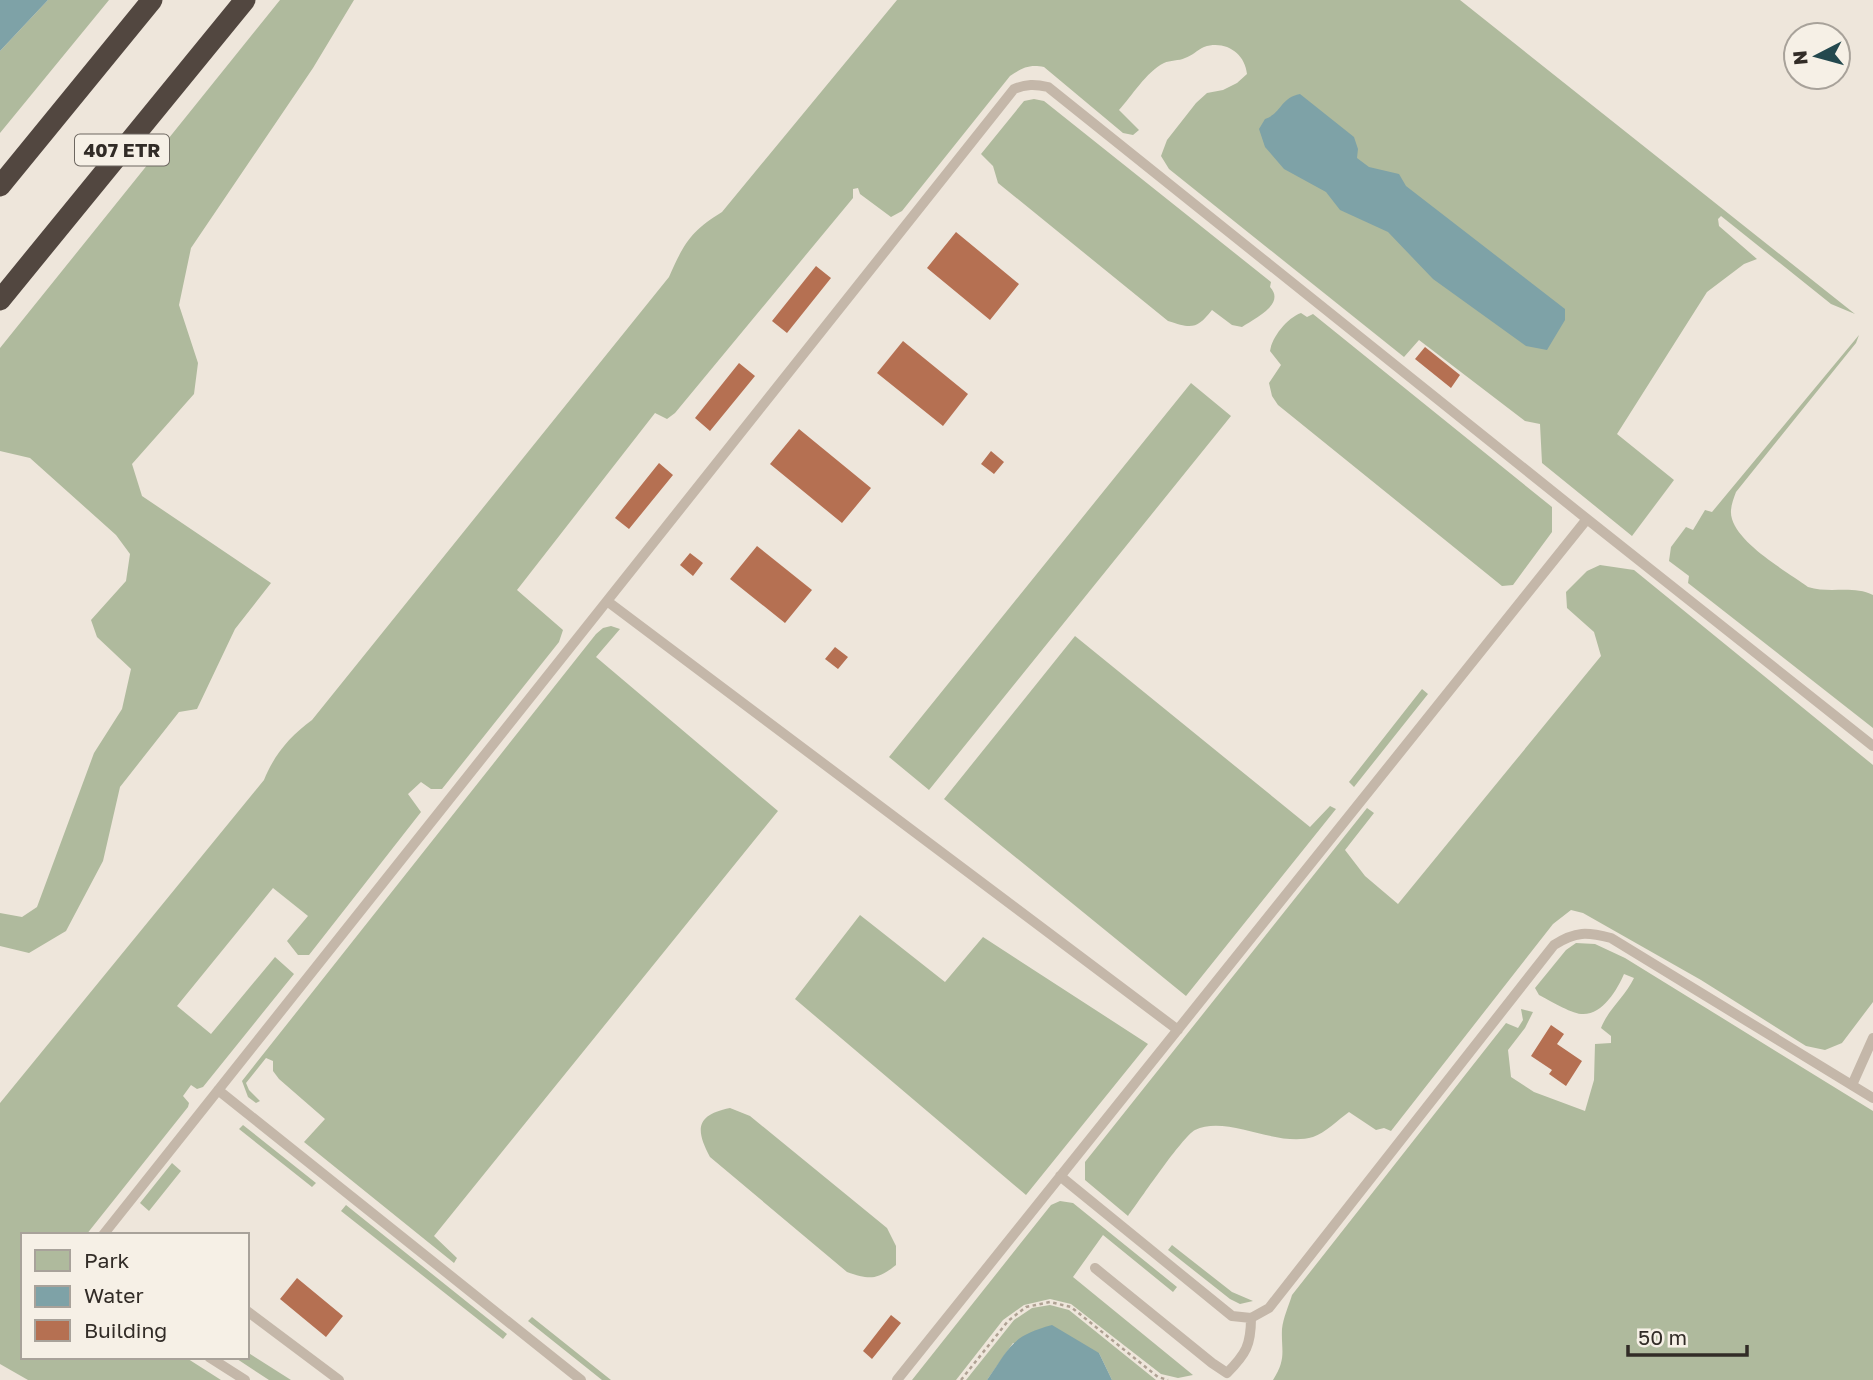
<svg xmlns="http://www.w3.org/2000/svg" width="1873" height="1380" font-family="'Golos Text',sans-serif">
<style>
.green{fill:#afba9d}
.water{fill:#7ea2a7}
.building{fill:#b57052}
.lines{fill:none;stroke-linecap:round;stroke-linejoin:round}
.path{stroke:#afa193;stroke-width:2.5;stroke-dasharray:3.5 3.5;stroke-linecap:butt}
.lane{stroke:#c4b7a9;stroke-width:10}
.highway{stroke:#524740;stroke-width:21}
.labels{text-anchor:middle;stroke-width:7;stroke-linejoin:round;paint-order:stroke}
.shield{fill:#f6f0e6;stroke:#6d6760;stroke-width:2}
.shield-label{font-size:19px;font-weight:bold;fill:#322c27}
</style>
<rect width="100%" height="100%" fill="#eee6db"/>
<path class="green" d="M48,0H109L0,133V51Z
M280,0H354L313,68L191,248L179,305L198,363L194,394L132,464L142,496L271,583L235,629L197,709L179,712L120,787L103,861L66,931L29,953L0,946V913L22,917L37,907L94,753L122,709L131,669L97,637L91,620L126,581L130,554L116,535L30,458L0,451V348Z
M897,0H1460L1855,314L1831,304L1721,216L1718,219L1719,226L1757,259L1744,264L1707,292L1617,434L1674,480L1632,536L1542,463L1540,424L1525,421L1419,340L1404,357L1169,169L1161,156L1167,140L1196,103L1207,93L1223,90L1237,83L1247,74C1245,53 1225,40 1204,47C1197,50 1192,56 1185,58C1179,61 1170,60 1164,63C1146,72 1132,96 1119,110L1139,130L1133,135L1123,133L1044,67C1029,64 1022,68 1010,76L902,211L891,217L860,194L858,188L853,189V198L675,413L667,419L655,413L517,590L563,630L559,642L442,789H431L421,782L408,794L421,812L309,955H298L287,941L308,916L273,888L177,1006L211,1034L275,957L294,974L203,1087L197,1089L191,1085L183,1096L189,1103L188,1107L86,1235H23V1357H185L221,1380H28L0,1364V1103L264,780C274,755 290,736 312,720L669,277C684,243 691,231 722,212Z
M1034,99L1044,101L1271,282L1270,287C1286,304 1255,318 1242,327L1232,325L1212,310C1197,329 1192,329 1168,321L998,183L993,166L981,154L1024,101Z
M1301,313L1307,317L1313,314L1552,507V532L1513,585L1502,586L1278,405L1272,396L1269,383L1281,365L1270,351C1272,337 1287,318 1301,313Z
M1859,335L1856,343L1736,492C1733,500 1729,510 1732,519C1740,545 1786,571 1808,587C1830,594 1853,585 1873,595V728L1688,583L1689,576L1669,561L1671,547L1686,527L1693,530L1705,510L1712,512Z
M1191,383L1231,416L929,790L889,757Z
M1600,565L1634,570L1873,765V1002L1842,1043L1825,1050L1806,1046L1701,980L1583,913L1571,910L1553,924L1391,1131L1384,1128L1376,1130L1349,1112C1339,1119 1325,1133 1313,1137C1276,1148 1227,1114 1195,1130C1182,1137 1140,1200 1128,1216L1085,1180V1162L1367,808L1374,813L1345,850L1365,876L1398,904L1601,656L1594,632L1567,608L1566,592L1587,571Z
M611,626L620,629L596,657L778,811L434,1236L457,1258L454,1263L304,1142L325,1119L279,1079L273,1071V1061L266,1058L246,1083L249,1090L260,1101L256,1103L248,1097L242,1081L596,634L603,628Z
M1075,636L1310,827L1330,806L1336,809L1186,996L944,799Z
M1422,689L1428,694L1354,787L1349,782Z
M860,915L945,982L983,937L1148,1044L1026,1195L795,999Z
M1576,943L1595,944L1625,958L1873,1111V1380H1273C1287,1358 1281,1351 1282,1329C1283,1318 1289,1305 1292,1295L1506,1023L1518,1028L1523,1020L1521,1009L1533,1012L1525,1028L1508,1050L1511,1077L1534,1092L1585,1111L1594,1080L1595,1044L1611,1043V1036L1601,1028C1609,1008 1625,997 1634,978L1624,974C1617,990 1602,1016 1581,1014C1570,1013 1549,1000 1539,995L1535,988L1566,950Z
M730,1108L750,1116L887,1228L896,1246V1265C877,1280 870,1280 847,1272L710,1157C695,1129 696,1115 730,1108Z
M243,1125L316,1183L312,1187L239,1129Z
M172,1163L181,1171L149,1211L140,1203Z
M1060,1201L1073,1203L1177,1287L1173,1292L1103,1235L1073,1277L1193,1375L1178,1378L1161,1374L1071,1304L1050,1299L1024,1305L1003,1320L956,1380H912L1051,1205Z
M346,1205L507,1334L503,1339L341,1211Z
M1172,1245L1232,1292L1253,1301L1240,1304L1230,1299L1168,1250Z
M1050,1305L1069,1310L1156,1380H1112L1099,1353L1013,1343L987,1380H966L1014,1320L1032,1308Z
M532,1317L611,1380H602L528,1321Z
M247,1352L291,1380H269L234,1357H247Z"/>
<path class="water" d="M0,0H48L0,51Z
M1300,94L1354,137L1358,149L1357,158L1369,167L1399,174L1406,186L1565,309V320L1547,350L1526,346L1433,279L1388,232L1340,210L1326,192L1284,169L1265,147L1259,129L1265,119C1282,113 1280,98 1300,94Z
M1052,1325L1099,1353L1112,1380H987C1010,1347 1011,1336 1052,1325Z"/>
<path class="building" d="M956,232L1019,284L990,320L927,268Z
M816,266L831,278L787,333L772,321Z
M903,341L968,394L943,426L877,373Z
M1425,347L1460,375L1451,388L1415,359Z
M739,363L755,376L710,431L695,418Z
M799,429L871,488L842,523L770,464Z
M991,451L1004,462L994,474L981,464Z
M659,463L673,475L629,529L615,518Z
M757,546L812,590L785,623L730,579Z
M690,553L703,563L693,576L680,565Z
M835,647L848,657L838,669L825,659Z
M1551,1025L1564,1034L1557,1044L1582,1061L1566,1086L1549,1074L1552,1070L1531,1056Z
M297,1278L343,1316L326,1337L280,1299Z
M891,1315L901,1323L872,1359L863,1351Z"/>
<g class="lines">
<path class="path" d="M961,1380L1008,1321L1026,1307L1050,1302L1071,1307L1158,1377L1168,1380"/>
<path class="lane" d="M607,601L1178,1030
M1852,1085L1873,1038
M218,1090L581,1380
M1060,1176L1232,1316L1251,1318L1269,1308L1554,945C1576,931 1587,932 1611,938L1873,1098
M103,1235L1014,89C1026,84 1035,84 1048,87L1587,519
M1095,1268L1212,1363L1227,1373C1246,1354 1251,1345 1251,1318
M247,1311L339,1380
M209,1357L245,1380
M897,1380L1587,519L1873,746"/>
<path class="highway" d="M0,186L152,0
M0,300L245,0"/>
</g>
<g class="labels">
<rect class="shield" x="75" y="134.5" width="94" height="31" rx="5"/>
<g class="shield-label">
<text x="122" y="157">407 ETR</text>
</g>
</g>
<rect x="21" y="1233" width="228" height="126" fill="#f6f0e6" stroke="#a8a29a" stroke-width="2"/>
<rect x="35" y="1250" width="35" height="21" fill="#afba9d" stroke="#a8a29a" stroke-width="2"/>
<text x="84" y="1268" font-size="21" fill="#322c27">Park</text>
<rect x="35" y="1286" width="35" height="21" fill="#7ea2a7" stroke="#a8a29a" stroke-width="2"/>
<text x="84" y="1303" font-size="21" fill="#322c27">Water</text>
<rect x="35" y="1320" width="35" height="21" fill="#b57052" stroke="#a8a29a" stroke-width="2"/>
<text x="84" y="1338" font-size="21" fill="#322c27">Building</text>
<g transform="translate(1817 56) rotate(264)"><circle r="33" fill="#f6f0e6" stroke="#a8a29a" stroke-width="2"/>
<path d="M0-5L12 26L0 18L-12 26Z" fill="#23484e"/>
<text y="-10" font-size="19" font-weight="bold" text-anchor="middle" fill="#322c27">N</text>
</g>
<path d="M1628 1345v10h119v-10" fill="none" stroke="#322c27" stroke-width="3.5"/>
<text x="1638" y="1345" font-size="21" fill="#322c27" stroke="#f6f0e6" stroke-width="5" paint-order="stroke">50 m</text>
</svg>
